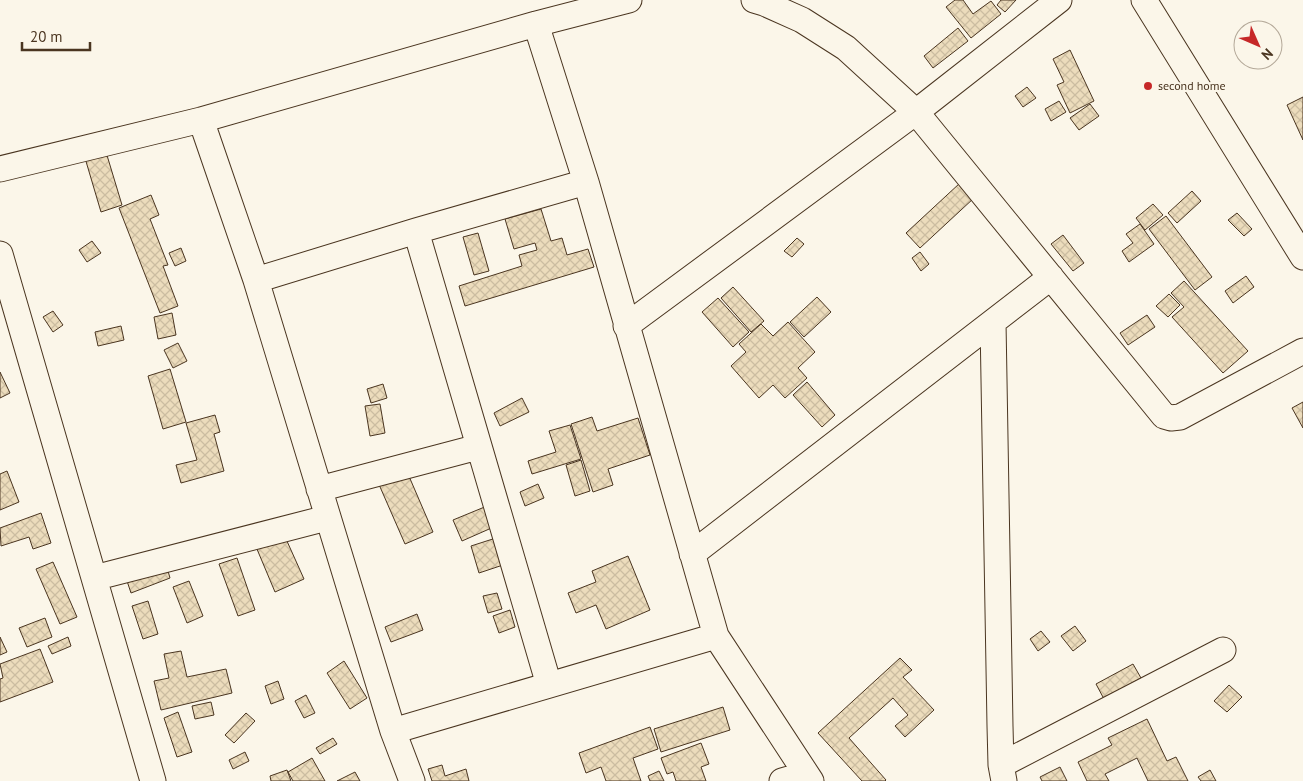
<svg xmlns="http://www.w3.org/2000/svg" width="1303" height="781" font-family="'PT Sans',sans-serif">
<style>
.building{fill:url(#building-cross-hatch);stroke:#4a3520}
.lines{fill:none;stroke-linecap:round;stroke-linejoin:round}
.minor-casing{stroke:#4a3520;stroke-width:27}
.minor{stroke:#fbf6e9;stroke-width:25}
.poi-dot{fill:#c62828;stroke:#fbf6e9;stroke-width:2}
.labels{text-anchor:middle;stroke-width:4;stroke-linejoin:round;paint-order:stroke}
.poi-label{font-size:12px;fill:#4a3520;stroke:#fbf6e9;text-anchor:start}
</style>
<defs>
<pattern id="building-cross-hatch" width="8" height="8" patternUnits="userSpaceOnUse" patternTransform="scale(1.25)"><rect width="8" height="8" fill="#ecdcbc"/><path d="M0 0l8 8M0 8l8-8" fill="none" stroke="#ccbda1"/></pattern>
</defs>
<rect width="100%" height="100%" fill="#fbf6e9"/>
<path class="building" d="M955,0H963L973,14L991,1L1001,14L971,38L946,7Z
M1001,0H1016L1005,12L997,5Z
M958,28L968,41L933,68L924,56Z
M1070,50L1094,101L1070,113L1057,85L1064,82L1053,59Z
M1027,87L1036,98L1023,107L1015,96Z
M1303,97V140L1287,105Z
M1059,101L1066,112L1051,121L1045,109Z
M1090,104L1099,116L1079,130L1070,118Z
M106,152L122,205L101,212L85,158Z
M960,183L974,198L920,248L906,233Z
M1192,191L1201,201L1177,223L1168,213Z
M151,195L159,215L150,219L168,265L163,266L178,306L160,313L119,208Z
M1153,204L1163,215L1145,230L1136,218Z
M541,209L551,241L562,238L567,255L588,249L594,267L465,306L459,286L522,266L519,255L537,250L535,243L514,249L505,219Z
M1237,213L1252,229L1244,236L1228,220Z
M1166,216L1212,277L1195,290L1149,229Z
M1140,224L1154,244L1129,262L1122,251L1133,243L1126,234Z
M478,233L489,271L474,275L463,237Z
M1063,235L1084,263L1073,271L1051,244Z
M797,238L804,244L792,257L784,251Z
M92,241L101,253L87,262L79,250Z
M181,248L186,261L175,266L169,253Z
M920,252L929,264L921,271L912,258Z
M1246,276L1254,287L1233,303L1225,291Z
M1184,281L1248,351L1223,373L1172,317L1184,307L1171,293Z
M733,287L764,321L751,332L721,298Z
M1169,294L1180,305L1168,317L1156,306Z
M817,297L831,312L804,337L790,322Z
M718,298L749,332L733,347L702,312Z
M53,311L63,325L53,332L43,317Z
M172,313L176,335L158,339L154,317Z
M1147,315L1155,327L1128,345L1120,333Z
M788,322L815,352L798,368L807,378L785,398L773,385L759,398L731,366L746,352L739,344L761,324L773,336Z
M121,326L124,340L98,346L95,332Z
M178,343L187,361L173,368L164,350Z
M170,369L186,422L163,429L148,376Z
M0,372L10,393L0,398Z
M807,382L835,415L822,427L793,395Z
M383,384L387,398L371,403L367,389Z
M522,398L529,412L500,426L494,413Z
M1303,402V428L1292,408Z
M380,404L385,433L370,436L365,406Z
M215,415L220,432L214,434L224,471L181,483L176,465L197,460L186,423Z
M592,417L597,431L638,418L650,455L608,469L613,485L593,492L571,424Z
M570,425L581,459L532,474L528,461L556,452L549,431Z
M581,460L590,491L575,496L566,465Z
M405,467L433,532L405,544L377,480Z
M7,471L19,502L0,510V474Z
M538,484L544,498L525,506L520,492Z
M487,506L496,526L462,541L453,520Z
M41,513L51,543L33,549L29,537L1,546L0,528Z
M282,530L304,579L275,592L254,542Z
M499,537L506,564L479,573L471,546Z
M628,556L650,610L606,629L596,605L576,613L568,593L596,582L592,571Z
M237,558L255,610L238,616L219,564Z
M53,562L77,617L60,624L36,569Z
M166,564L170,578L131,593L126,578Z
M189,581L203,616L187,623L173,587Z
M497,593L502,609L488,613L483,596Z
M148,601L158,634L143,639L132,606Z
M510,610L515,627L499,633L493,616Z
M417,614L423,630L391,642L385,627Z
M45,618L52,637L27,647L19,628Z
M1075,626L1086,641L1073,651L1061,636Z
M1041,631L1050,642L1038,651L1030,639Z
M0,637L7,652L0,655Z
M68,637L71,646L52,654L48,646Z
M40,649L53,682L0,702V679L3,678L0,664Z
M181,651L187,677L226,669L232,693L161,710L154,681L169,678L164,654Z
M900,658L912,670L903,677L934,710L905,737L895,726L908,715L893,698L849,738L886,780L885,781H862L818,733Z
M344,661L367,698L350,709L327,673Z
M1133,664L1141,678L1104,699L1096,684Z
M278,681L284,699L271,704L265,686Z
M1229,685L1242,697L1227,712L1214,701Z
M306,695L315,713L304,718L295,701Z
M211,702L214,715L195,719L192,706Z
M723,707L730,730L661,752L654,729Z
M178,712L192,752L177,757L164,718Z
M246,713L255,721L234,743L225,735Z
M1147,719L1167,761L1176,757L1188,781H1148L1137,758L1105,774L1109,781H1087L1078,762L1112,745L1108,738Z
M650,727L658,749L633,758L641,781H606L601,767L586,773L579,753Z
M333,738L337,744L320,754L316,748Z
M701,743L709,764L701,767L706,781H676L673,772L667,774L661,758Z
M245,752L249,761L233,769L229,760Z
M312,758L325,781H293L288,772Z
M442,765L445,776L466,769L469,781H432L428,769Z
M1060,767L1067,781H1042L1040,777Z
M287,770L291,781H271L270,776Z
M1210,770L1216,781H1201L1198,777Z
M659,771L664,781H650L648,776Z
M355,772L360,781H337Z"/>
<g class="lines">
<g class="minor-casing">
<path id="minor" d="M754,0L764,3L802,20L846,48L916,112L1164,416L1171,418L1180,417L1303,351
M1144,0L1303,257
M536,24L586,182L716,636L811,781
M201,120L256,280L393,731L412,781
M0,169L201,120L536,24L629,0
M416,231L549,685
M0,254L153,781
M256,280L416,231L586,182
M993,322L1000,726L1001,765L1004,781
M626,326L916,112L1059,0
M319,489L478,447
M692,554L1051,277
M94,578L327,518
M393,731L716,636
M1001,765L1223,650
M782,781L806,774"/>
</g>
<use href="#minor" class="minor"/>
</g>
<circle class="poi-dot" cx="1148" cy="86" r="5"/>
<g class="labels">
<g class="poi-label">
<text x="1158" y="90">second home</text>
</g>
</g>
<g transform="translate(1258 45) rotate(135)"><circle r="24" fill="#fbf6e9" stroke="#b4a999"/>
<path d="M0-4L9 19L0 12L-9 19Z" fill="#c62828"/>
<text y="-8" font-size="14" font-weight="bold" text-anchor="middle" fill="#4a3520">N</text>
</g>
<path d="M22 42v8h68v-8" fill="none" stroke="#4a3520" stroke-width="2.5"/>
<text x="30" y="42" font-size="15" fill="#4a3520" stroke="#fbf6e9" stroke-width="4" paint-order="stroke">20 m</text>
</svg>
